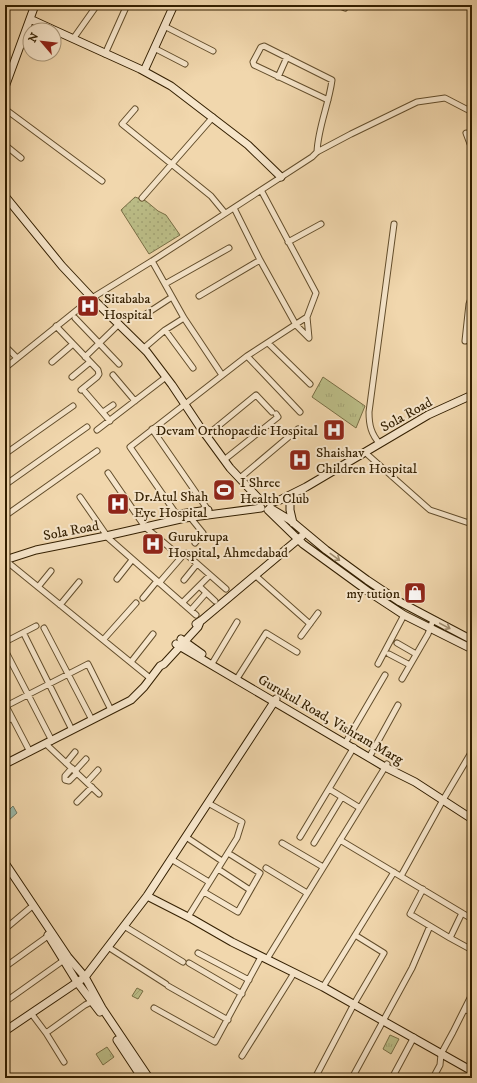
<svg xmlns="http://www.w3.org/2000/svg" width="477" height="1083" font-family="'IM FELL DW Pica',serif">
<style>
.grass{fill:url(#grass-tufts);stroke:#786e44}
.park{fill:url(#park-dots);stroke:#786e44}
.garden{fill:url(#garden-furrows);stroke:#786e44}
.water{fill:#9bbaab;stroke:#717c67}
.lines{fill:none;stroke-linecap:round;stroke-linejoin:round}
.street-casing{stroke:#624d2b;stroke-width:7}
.secondary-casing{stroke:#331f00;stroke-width:9}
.street{stroke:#f6e5ca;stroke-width:5}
.secondary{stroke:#f6e5ca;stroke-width:7}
.oneway{stroke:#9e8c6f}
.labels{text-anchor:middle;stroke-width:4;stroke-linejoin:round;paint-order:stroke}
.poi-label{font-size:14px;fill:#331f00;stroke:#f6e5ca;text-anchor:start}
.street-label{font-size:14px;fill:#331f00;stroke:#f6e5ca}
</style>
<defs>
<pattern id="grass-tufts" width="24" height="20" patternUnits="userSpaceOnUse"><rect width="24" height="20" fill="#bcbe88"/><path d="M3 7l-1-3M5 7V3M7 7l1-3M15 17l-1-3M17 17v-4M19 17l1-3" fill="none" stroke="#a2a374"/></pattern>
<pattern id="park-dots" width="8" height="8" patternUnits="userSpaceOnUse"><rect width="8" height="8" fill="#bcbe88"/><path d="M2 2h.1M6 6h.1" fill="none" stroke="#a2a374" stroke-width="1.8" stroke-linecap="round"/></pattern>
<pattern id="garden-furrows" width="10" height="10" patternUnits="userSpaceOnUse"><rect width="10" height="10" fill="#bcbe88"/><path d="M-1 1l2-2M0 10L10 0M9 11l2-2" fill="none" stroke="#a2a374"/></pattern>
</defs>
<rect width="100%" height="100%" fill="#f1d7ad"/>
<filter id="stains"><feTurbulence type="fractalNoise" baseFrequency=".005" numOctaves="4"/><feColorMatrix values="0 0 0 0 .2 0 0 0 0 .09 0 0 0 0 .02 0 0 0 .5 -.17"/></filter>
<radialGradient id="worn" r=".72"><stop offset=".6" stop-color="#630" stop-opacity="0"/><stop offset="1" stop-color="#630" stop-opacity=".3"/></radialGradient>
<path class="grass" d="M323,377L365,406L356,428L312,397Z
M390,1035L399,1039L391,1054L383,1049Z
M107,1047L114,1057L103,1065L96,1054Z"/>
<path class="park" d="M135,197L146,201L158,211L166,215L180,235L149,254L121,210Z"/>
<path class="garden" d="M137,988L143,991L138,999L132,996Z"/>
<path class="water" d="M13,806L17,813L8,821L5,818V814Z"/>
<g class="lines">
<g class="street-casing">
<path id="street" d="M338,5L345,8
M164,26L213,51
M73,39L97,5
M154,48L185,64
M105,54L127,5
M278,77L287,57
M5,109L102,181
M135,109L122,124L211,196L225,213
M466,133L472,149
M5,145L21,158
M317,152C318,127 329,104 332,80L264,46L261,47L253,62L254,65L328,100
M142,198L213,117
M234,208L260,260L296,325L309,338L307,317L316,293L261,190
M288,242L321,224
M152,261L184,318L222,375
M165,284L229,248
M199,296L260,260
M146,314L172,297
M75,318L119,364
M56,326L98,370L99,374L97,377L81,390
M165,330L193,368
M465,341L469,304L472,296
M268,343L310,384
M5,346L17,358
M144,348L165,330L184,318
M247,356L300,412
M85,357L119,324
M52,362L73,344
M5,368L92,298L152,261L312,157L317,152L351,134L417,102L445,98L472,112
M113,375L135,401
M72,377L90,362
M85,392L110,421
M103,412L113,405
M152,429L208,510
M97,430L166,377
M5,431H6
M206,436L256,395L272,412
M380,444C371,434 369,425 369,412L394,224
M5,454L73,406
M368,455L430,510L472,524
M224,460L278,417L276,414
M108,473L143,524
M240,478L298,429
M5,485L87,427
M80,497L105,533
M177,515L130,447L247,356L307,317
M5,516L97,451
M190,517L203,533L195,543
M145,527L181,557
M106,536L196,615
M5,560L150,678
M256,576L310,624
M117,579L132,560
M184,580L197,564
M159,583L185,553L226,589
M199,586L215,601
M38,587L51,571
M143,598L157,581
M182,603L210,575
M60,605L79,582
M191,610L206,593
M44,628L92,720
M25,636L72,730
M301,636L318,613
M103,640L136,603
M5,642L36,626
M397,643L416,654
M5,650L52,741
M389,654L410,665
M131,662L153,634
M213,662L237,622
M378,664L404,615
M238,677L266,633L297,652
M402,679L428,634L433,620
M5,704L30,752
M6,706L88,664L111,710
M5,722L12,718
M347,740L385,675
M46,744L99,794
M371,754L398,705
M66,763L75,752
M72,768L65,776V780L69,781L77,773
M75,771L86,759
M87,782L98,770
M329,789L360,808
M77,802L92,787
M186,837L222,861
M300,837L354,747
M340,840L472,919
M282,843L323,867
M314,843L342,797
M171,859L209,882
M266,868L307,893
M218,869L250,890
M401,876L443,800L472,751
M423,889L410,914L450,938
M204,892L238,912L239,910L260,873L228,853
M462,913L450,938L472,950
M188,917L237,838L242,822L208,803
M124,926L183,962
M5,929L30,908
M108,947L166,984
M198,953L249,980
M267,959L387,764
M189,963L242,994
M5,967L48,936
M168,986L228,1020
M323,987L394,872
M5,1002L64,960
M154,1008L215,1042L261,957
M465,1009L472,1013
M31,1013L46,1033L64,1062
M46,1033L85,1005L93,1001
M242,1056L294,973
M315,1078L354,1004L384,953L355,935
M352,1078L412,968L430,926
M392,1078L414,1037
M433,1078L440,1065L441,1054L453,1032L472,994
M470,1078L472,1075"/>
</g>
<g class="secondary-casing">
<path id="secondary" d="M30,19L54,30
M54,30L140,69L171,86L248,145L281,177
M144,71L174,5
M5,87L35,5
M5,196L62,266L92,298L147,352L172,385L200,427L230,468L261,501
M290,499V510L293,523
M270,503L280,500L306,487L428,415L472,395
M270,508L290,520L326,550L367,580L400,602L472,640
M268,510L303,544L369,592L404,615L472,649
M180,514L208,510
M5,560L36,550L106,536L185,518L261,508
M196,624L202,620L302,536
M181,639L202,654
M176,644L385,767L415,782L472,819
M5,764L131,700L144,687L160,666L164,664L198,627L200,622
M5,863L68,957L85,977L102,1008L149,1078
M147,896L192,919L232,942L323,987L472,1071
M48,935L77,982L100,1012
M5,1031L85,977L147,896L276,699
M117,1040L142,1078"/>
</g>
<use href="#street" class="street"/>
<use href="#secondary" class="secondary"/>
</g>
<defs><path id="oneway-shaft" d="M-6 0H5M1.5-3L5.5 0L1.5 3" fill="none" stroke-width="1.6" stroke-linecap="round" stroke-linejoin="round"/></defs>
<g class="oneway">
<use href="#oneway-shaft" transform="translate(335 557) rotate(36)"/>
<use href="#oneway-shaft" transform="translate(445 626) rotate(28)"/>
</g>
<defs>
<g id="hospital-square" transform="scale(1.15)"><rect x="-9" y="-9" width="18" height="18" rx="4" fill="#8f2418" stroke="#f6e5ca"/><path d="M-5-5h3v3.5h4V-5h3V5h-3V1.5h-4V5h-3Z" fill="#fff"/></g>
<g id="stadium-square" transform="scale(1.15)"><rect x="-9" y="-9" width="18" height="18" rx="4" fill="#8f2418" stroke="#f6e5ca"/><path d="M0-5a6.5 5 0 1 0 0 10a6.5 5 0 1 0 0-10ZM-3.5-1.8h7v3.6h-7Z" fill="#fff"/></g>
<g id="shop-square" transform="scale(1.15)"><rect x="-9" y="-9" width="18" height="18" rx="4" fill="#8f2418" stroke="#f6e5ca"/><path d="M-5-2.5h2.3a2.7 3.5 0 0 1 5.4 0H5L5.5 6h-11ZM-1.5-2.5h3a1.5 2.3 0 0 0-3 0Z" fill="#fff"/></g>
</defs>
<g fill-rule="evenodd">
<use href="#hospital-square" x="88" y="306"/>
<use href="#hospital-square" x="334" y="430"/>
<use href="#hospital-square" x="300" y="460"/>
<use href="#stadium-square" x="224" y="490"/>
<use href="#hospital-square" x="118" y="504"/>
<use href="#hospital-square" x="153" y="544"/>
<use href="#shop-square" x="415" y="593"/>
</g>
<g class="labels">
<g class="poi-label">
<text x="104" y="303">Sitababa<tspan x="104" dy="16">Hospital</tspan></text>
<text x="318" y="435" text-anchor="end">Devam Orthopaedic Hospital</text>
<text x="316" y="457">Shaishav<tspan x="316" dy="16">Children Hospital</tspan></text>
<text x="240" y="487">I Shree<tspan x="240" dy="16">Health Club</tspan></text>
<text x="134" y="501">Dr.Atul Shah<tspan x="134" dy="16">Eye Hospital</tspan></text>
<text x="168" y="541">Gurukrupa<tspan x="168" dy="16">Hospital, Ahmedabad</tspan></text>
<text x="400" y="598" text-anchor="end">my tution</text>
</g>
<g class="street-label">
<text transform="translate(406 414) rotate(-29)" y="5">Sola Road</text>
<text transform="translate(71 530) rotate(-11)" y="5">Sola Road</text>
<text transform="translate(331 719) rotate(30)" y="5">Gurukul Road, Vishram Marg</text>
</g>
</g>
<rect width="477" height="1083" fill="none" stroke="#f1d7ad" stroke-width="20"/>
<rect x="6" y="6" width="465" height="1071" fill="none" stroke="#331f00" stroke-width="2"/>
<rect x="10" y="10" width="457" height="1063" fill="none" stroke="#331f00"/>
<g transform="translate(42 42) rotate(298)"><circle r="19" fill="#f6e5ca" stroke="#a89679"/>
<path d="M0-3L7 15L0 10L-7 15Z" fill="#8f2418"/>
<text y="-6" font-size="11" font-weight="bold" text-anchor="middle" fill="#331f00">N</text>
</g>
<rect width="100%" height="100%" filter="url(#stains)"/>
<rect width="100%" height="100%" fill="url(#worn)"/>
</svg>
